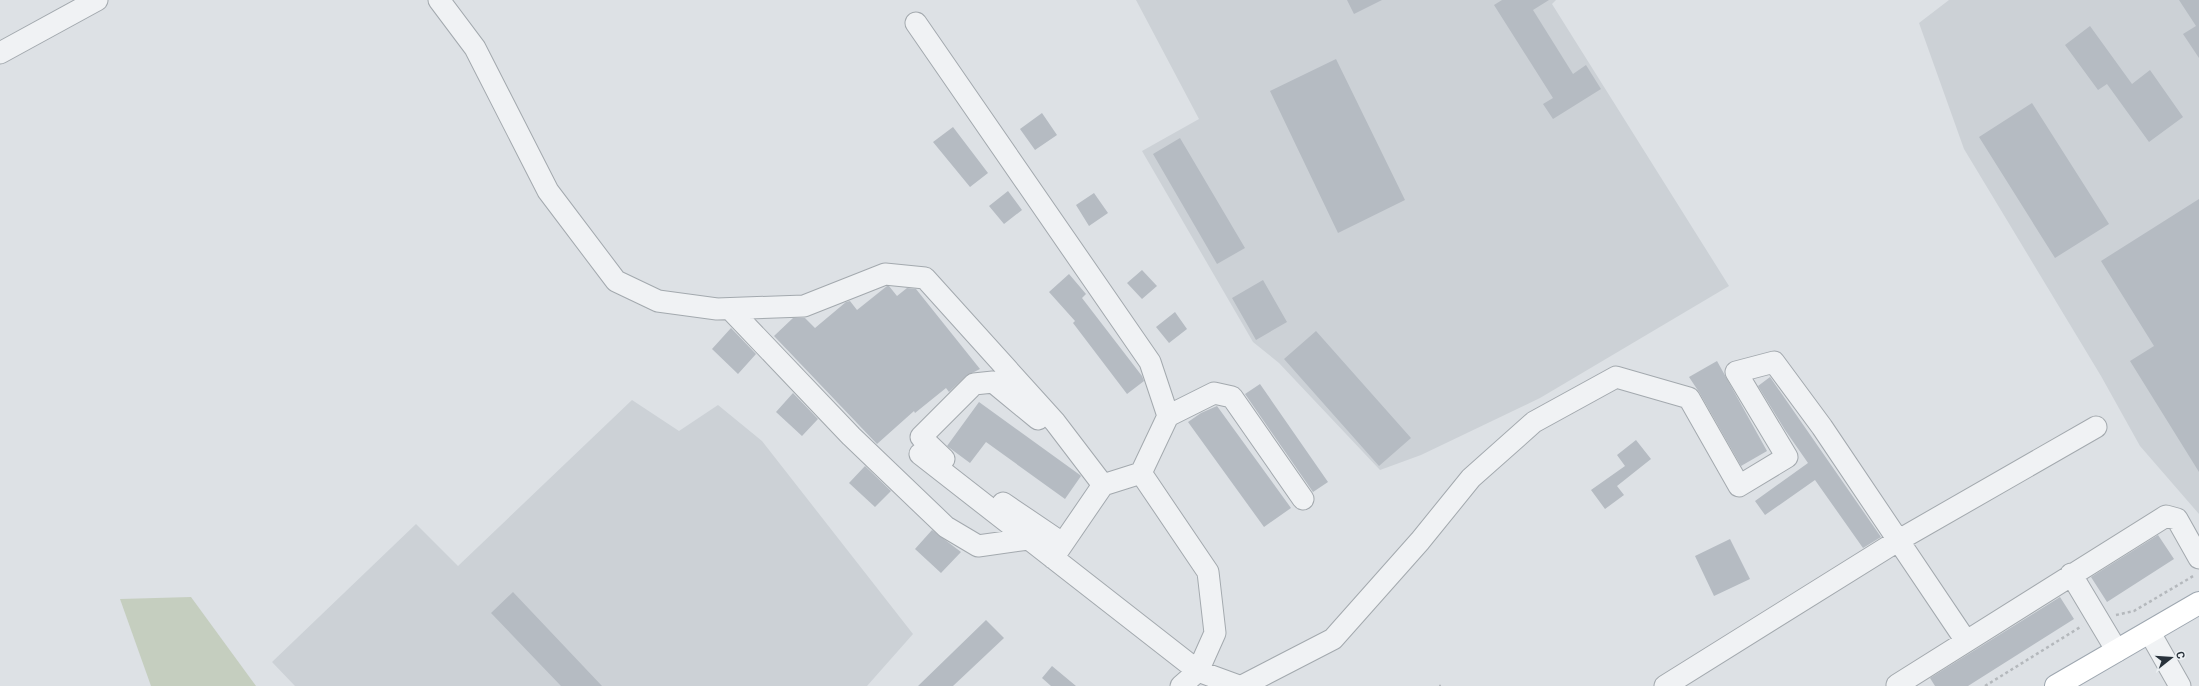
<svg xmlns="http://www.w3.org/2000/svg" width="2199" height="686" font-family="Roboto,sans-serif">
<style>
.built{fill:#ccd1d6}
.green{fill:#c5cebf}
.building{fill:#b5bbc2}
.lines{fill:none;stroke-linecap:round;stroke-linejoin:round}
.minor-casing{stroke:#a3a9ae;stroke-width:23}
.major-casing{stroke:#9ea7b0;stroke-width:24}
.path{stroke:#b4b8bc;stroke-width:2.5;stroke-dasharray:3 3;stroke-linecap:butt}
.minor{stroke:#f0f2f4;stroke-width:21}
.major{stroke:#fff;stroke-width:22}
</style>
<rect width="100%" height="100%" fill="#dde1e5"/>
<path class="built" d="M1136,0H1556L1552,4L1729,286L1540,398L1421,455L1380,470L1279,363L1253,342L1142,151L1199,119Z
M1949,0H2199V514L2140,446L2101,376L1964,149L1919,23Z
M632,400L679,431L718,405L762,441L913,634L867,686H295L272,662L416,524L458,566Z"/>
<path class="green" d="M191,597L256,686H151L120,599Z"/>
<path class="building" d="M1347,0H1382L1354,14Z
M1502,0H1549L1533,10L1573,74L1586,65L1601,89L1553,119L1543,104L1553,98L1494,5Z
M2179,0H2199V58L2183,34L2196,26Z
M2090,26L2132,84L2150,70L2183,117L2149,142L2107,84L2098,90L2065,45Z
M1336,59L1405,200L1338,233L1270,91Z
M2032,103L2109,224L2055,258L1979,137Z
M1042,113L1057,135L1035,150L1020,129Z
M953,127L988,173L970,187L933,142Z
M1180,138L1245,248L1217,264L1153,154Z
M1008,191L1022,210L1004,224L989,206Z
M1094,193L1108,213L1089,226L1076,205Z
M2199,199V472L2130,361L2154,346L2101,261Z
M1142,270L1157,286L1142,299L1127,283Z
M1069,274L1086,294L1082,298L1142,376L1144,381L1127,394L1073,323L1075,321L1049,292Z
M1263,280L1287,322L1256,340L1232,298Z
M887,286H889L897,296L907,288L916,289L980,369L966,376L949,392L946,388L915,413L914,411L877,444L774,336L793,318H805L815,328L846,302L850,301L857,310Z
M1175,312L1187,329L1169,343L1156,327Z
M731,328L756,354L738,374L712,349Z
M1316,331L1411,438L1379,466L1284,359Z
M1717,361L1767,451L1741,466L1699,392L1689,377Z
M1770,377L1881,537L1863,548L1815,480L1765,515L1755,501L1808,463L1785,430L1758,386Z
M1260,384L1328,482L1313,492L1245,394Z
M793,393L818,419L802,436L776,412Z
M979,402L1080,475L1081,476L1065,499L986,442L970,463L947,446Z
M1217,406L1291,508L1264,527L1188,422L1201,413Z
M1636,440L1651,459L1617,486L1624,495L1605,509L1591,490L1625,466L1617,455Z
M865,466L891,491L875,507L849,483Z
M932,530L961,552L941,573L915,549Z
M2158,535L2174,559L2107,602L2091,577Z
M1730,539L1750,579L1714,596L1695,556Z
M513,592L602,686H561L491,613Z
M2060,597L2074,619L1968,686H1935L1930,678Z
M986,620L1004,638L953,686H918Z
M1052,666L1076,686H1051L1042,678Z"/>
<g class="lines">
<g class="minor-casing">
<path id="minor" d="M439,0L475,48L548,191L616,281L658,301L717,309L804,306L885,274L925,278L1055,422L1103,485L1053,558
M916,23L1150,362L1168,416L1141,473L1103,485
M0,53L97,0
M730,309L851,436L946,527L978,546L1028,539
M1168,416L1214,393L1232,397L1303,499
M920,454L1198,671L1239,686
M944,459L921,437L974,384L993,382L1038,419
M1141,473L1208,572L1215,633L1198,671L1181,686
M1003,503L1062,543
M2071,574L2117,651
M2150,633L2180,686
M1897,685L2166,516L2177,519L2199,558
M1242,686L1333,639L1420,541L1471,478L1534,422L1616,377L1689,398L1739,486L1787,457L1736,372L1774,362L1822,427L1966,641
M1665,686L1899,540L2096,427"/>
</g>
<g class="major-casing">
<path id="major" d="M2056,686L2199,603"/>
</g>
<path class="path" d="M2116,615L2134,611L2195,575
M1439,686H1441
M1985,686L2082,626"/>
<use href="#minor" class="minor"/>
<use href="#major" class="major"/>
</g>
<g transform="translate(2171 658) rotate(73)" stroke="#ecf0f3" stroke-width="3" paint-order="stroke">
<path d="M0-3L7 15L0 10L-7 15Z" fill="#28313a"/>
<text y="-6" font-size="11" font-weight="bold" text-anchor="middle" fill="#28313a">С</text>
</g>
</svg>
